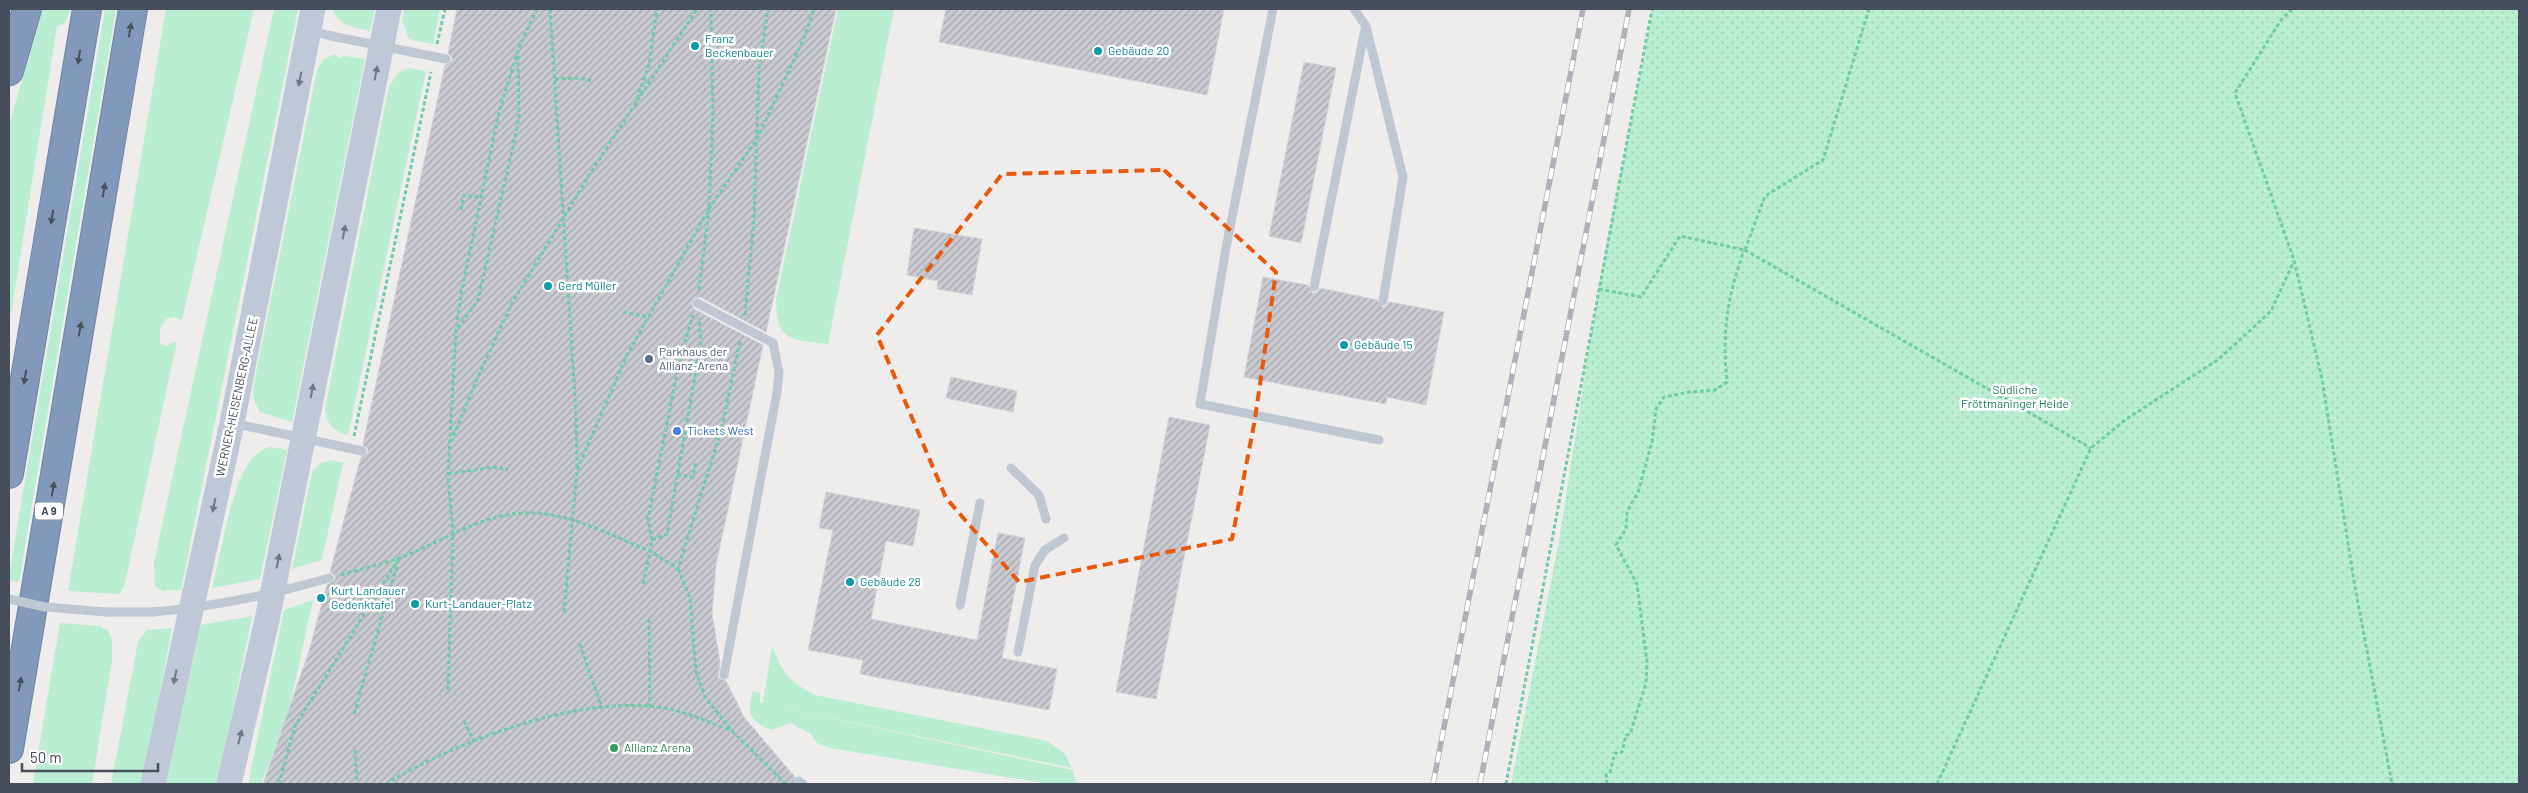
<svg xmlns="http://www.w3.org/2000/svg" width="2528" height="793" font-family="Barlow,sans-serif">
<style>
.green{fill:#b9eed3}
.park{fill:url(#park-dots)}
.building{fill:url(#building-hatch);stroke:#d0d2d8}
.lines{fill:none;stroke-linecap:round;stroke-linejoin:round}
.highway-casing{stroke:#6e84a8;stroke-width:30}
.path{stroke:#71cca8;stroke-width:3;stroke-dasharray:4 2.5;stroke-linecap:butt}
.lane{stroke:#bfc7d2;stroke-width:9}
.secondary{stroke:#bec8d6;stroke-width:25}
.highway{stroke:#8399bc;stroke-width:28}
.rail-casing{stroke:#aeb1b7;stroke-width:5.5}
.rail{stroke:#fff;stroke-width:4;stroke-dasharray:11;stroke-linecap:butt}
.lane-bridge{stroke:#bfc7d2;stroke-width:9}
.oneway{fill:#48525f}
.oneway2{fill:#6f7985}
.marked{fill:none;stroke:#e8590c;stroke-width:4;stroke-dasharray:10 6;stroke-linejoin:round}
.culture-dot{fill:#0f9aa8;stroke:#fff;stroke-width:2}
.service-dot{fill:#5c6f8a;stroke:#fff;stroke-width:2}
.shop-dot{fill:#3f7fe0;stroke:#fff;stroke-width:2}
.leisure-dot{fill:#2e9e5b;stroke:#fff;stroke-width:2}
.labels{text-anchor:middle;stroke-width:5;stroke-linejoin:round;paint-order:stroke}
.shield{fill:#fff;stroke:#7d838c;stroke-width:1}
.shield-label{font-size:11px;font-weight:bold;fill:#454e5a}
.culture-label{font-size:12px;fill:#0d838f;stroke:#fff;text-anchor:start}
.service-label{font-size:12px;fill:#4e5e75;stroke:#fff;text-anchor:start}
.park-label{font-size:12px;fill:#167b52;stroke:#fff}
.street-label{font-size:12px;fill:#454e5a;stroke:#fff}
.shop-label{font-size:12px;fill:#366cbe;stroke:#fff;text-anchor:start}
.leisure-label{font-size:12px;fill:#27864d;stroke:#fff;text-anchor:start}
</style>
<defs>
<pattern id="park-dots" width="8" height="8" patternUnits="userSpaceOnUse" patternTransform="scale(1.25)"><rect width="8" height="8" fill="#b9eed3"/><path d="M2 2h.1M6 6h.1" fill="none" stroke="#a0ceb7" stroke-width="1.8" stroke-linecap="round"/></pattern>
<pattern id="building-hatch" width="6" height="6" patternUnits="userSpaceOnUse" patternTransform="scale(1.25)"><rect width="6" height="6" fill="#c9cbd1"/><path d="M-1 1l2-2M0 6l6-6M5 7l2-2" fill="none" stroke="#a5a7ad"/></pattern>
</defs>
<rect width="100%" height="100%" fill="#efecec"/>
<path class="green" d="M43,9H71L65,23L57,26L9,326V125Z
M105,9H116L19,582L9,580V575Z
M166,9H254L182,320L174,317L166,319L160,330V343L166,346L177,341L124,588L119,594L68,591Z
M274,9H298L181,590L163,591L155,586L154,562Z
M332,9H375L370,31C353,27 340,26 332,9Z
M404,9H440L433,44L409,39L402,20Z
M838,9H894L828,344C791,340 776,341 776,299Z
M336,54L339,58L345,56L365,59L292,422L260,412L253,397L254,383L317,70L324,59Z
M409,68L426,71L348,435C333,431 326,424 325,408L389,86L398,73Z
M270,447L287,450L260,579L212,588C221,555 230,493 247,466C252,456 260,450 270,447Z
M330,460L343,463L322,560L292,569L312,472L319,464Z
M313,600L288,715L261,784H248L284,610Z
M252,616L218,784H165L201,625Z
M60,623L100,626L108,631L112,639V661L92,784H33Z
M172,628L143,784H111L138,642L147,630Z
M772,646C783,673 788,681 815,695L1047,741L1064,753L1072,768L768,705L1073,770L1076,784H1049L830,748L817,743L811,734L790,723L772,730C750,722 746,713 753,691L760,693V703H763Z"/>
<path class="park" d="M1653,9H2519V784H1511L1559,541L1599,284Z"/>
<path class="building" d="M457,9H836L766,332L700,297L694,298L691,303L694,309L763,345L716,565L712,614L720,662L718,678L726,681L744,717L795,777L794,784H263L309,651L327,585L335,580V576L330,572L361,457L368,453V449L363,445L364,439L445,65L452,61V57L448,53Z
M946,9H1224L1207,95L939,42Z
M1304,62L1336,68L1301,243L1269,236Z
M914,228L982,239L972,295L937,289L938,281L907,275Z
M1263,277L1308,285L1312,293H1316L1320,288L1377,300L1382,307H1386L1389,302L1444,312L1426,405L1387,397L1386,404L1244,377Z
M951,377L1017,391L1013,412L946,398Z
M1169,417L1210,425L1156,699L1116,692Z
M826,492L920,510L913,546L886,541L871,619L977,640L998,533L1025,538L1002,658L1057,669L1049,710L860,674L863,660L808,650L833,530L819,528Z"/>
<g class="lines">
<g class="highway-casing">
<path id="highway" d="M9,71L27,9
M9,474L87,9
M9,749L133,9"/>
</g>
<path class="path" d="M550,9L576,413L577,467
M2292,9L2281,20L2235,93L2294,260L2322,379L2355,587L2392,784
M437,44L445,9
M555,79L579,78L592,81
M635,105L649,65L657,9
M461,210L464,195L481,198
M1745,250L2091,448
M1599,289L1641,297L1680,236L1745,250L1765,196L1823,160L1869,9
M699,290L709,209L713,113L711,9
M623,312L648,317
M745,315L754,218L759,69L768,9
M458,328L478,300L516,133L519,117L518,53
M354,436L431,72
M451,442L477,379L511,305L591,172L697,9
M448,474L495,467L508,470
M677,475L693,477L696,462
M652,540L667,534L701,343L699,318
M678,569L690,598L696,672L705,697L732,731L786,784
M341,575C360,569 380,565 399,558C448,540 491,506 546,514C582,519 617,538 650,551L652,540L648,519L680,358L693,315
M643,584L650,551L678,569L679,565L721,431L740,341
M564,612L577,470L627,355L709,209L758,137L803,40L814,9
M649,619L650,707
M580,644L601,706
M448,690L453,533L448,474L456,330L461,294L499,112L518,50L537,9
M464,721L474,741
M355,750L357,784
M279,784L295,726L399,558L354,714
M386,784C458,740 590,690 674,710C694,715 713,724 732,731
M1506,784L1652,9
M1607,784L1606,775L1610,772L1615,753L1618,754L1622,752L1626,735L1630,734L1646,683L1647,662L1637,584L1616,545L1626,529L1627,512L1638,492L1652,442L1656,409L1664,397L1689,392L1715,390L1727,382C1722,331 1727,298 1744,250
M1937,784L2091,448L2125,420L2219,359L2271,311L2294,261"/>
<path class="lane" d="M1273,9L1226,248L1200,404L1379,440
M1354,9L1366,26L1403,177L1383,301
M309,31L341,38
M1314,287L1365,29
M697,303L773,343L779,372L777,392L724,675
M232,423L270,431
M1011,468L1039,495L1046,519
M960,605L980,503
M106,612H153
M1018,652L1035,565L1045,550L1064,538
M799,781L803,784"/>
<path class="secondary" d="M153,784L232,423L313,9
M229,784L267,620L389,9"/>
<use href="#highway" class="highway"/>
<g class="rail-casing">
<path id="rail" d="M1433,784L1583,9
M1480,784L1629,9"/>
</g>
<use href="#rail" class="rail"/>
<path class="lane-bridge" d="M341,38L446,59
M270,431L362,451
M9,599L45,607L106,612
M153,612C214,607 270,595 329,578"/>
</g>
<defs><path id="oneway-solid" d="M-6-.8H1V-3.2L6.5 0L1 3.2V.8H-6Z" transform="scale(1.25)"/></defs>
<g class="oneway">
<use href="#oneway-solid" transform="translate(130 30) rotate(-81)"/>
<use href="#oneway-solid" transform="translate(79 57) rotate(99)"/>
<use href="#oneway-solid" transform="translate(104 190) rotate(-81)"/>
<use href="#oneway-solid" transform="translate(52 217) rotate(99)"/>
<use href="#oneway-solid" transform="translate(80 329) rotate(-80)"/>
<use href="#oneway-solid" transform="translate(25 377) rotate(100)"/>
<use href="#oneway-solid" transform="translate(53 489) rotate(-80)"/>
<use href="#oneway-solid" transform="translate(20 684) rotate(-80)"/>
</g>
<g class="oneway2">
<use href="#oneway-solid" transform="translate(376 73) rotate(-79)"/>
<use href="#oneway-solid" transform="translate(300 79) rotate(101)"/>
<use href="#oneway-solid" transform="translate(344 232) rotate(-79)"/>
<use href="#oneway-solid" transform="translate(312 391) rotate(-79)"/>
<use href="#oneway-solid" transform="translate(214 505) rotate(102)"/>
<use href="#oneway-solid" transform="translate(278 561) rotate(-79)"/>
<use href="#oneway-solid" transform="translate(175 677) rotate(102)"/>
<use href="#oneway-solid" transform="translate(240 737) rotate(-77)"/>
</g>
<path class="marked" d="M1164,170L1276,272L1255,419L1232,539L1019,582L946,498L877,335L1002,174Z"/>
<g class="culture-dot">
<circle cx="695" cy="46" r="5"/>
<circle cx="1098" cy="51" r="5"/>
<circle cx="548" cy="286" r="5"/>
<circle cx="1344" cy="345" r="5"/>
<circle cx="850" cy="582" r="5"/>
<circle cx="321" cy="598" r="5"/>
<circle cx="415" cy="604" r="5"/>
</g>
<circle class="service-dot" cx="649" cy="359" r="5"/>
<circle class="shop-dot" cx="677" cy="431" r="5"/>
<circle class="leisure-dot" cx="614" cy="748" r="5"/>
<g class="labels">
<rect class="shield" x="35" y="502.5" width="28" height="17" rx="4"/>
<g class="shield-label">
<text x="49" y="515">A 9</text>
</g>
<g class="culture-label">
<text x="705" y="43">Franz<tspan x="705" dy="14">Beckenbauer</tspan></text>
<text x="1108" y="55">Gebäude 20</text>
<text x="558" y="290">Gerd Müller</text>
<text x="1354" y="349">Gebäude 15</text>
<text x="860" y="586">Gebäude 28</text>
<text x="331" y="595">Kurt Landauer<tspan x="331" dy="14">Gedenktafel</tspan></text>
<text x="425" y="608">Kurt-Landauer-Platz</text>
</g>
<g class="service-label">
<text x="659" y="356">Parkhaus der<tspan x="659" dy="14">Allianz-Arena</tspan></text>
</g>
<g class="park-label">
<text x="2015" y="394">Südliche<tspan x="2015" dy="14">Fröttmaninger Heide</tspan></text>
</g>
<g class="street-label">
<text transform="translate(237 397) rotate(-78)" y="4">WERNER-HEISENBERG-ALLEE</text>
</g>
<g class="shop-label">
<text x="687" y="435">Tickets West</text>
</g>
<g class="leisure-label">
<text x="624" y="752">Allianz Arena</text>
</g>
</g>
<rect width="2528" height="793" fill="none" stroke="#454e5a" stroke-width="20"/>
<path d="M22 763v8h136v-8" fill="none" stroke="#454e5a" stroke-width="2.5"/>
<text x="30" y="763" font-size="15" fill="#454e5a" stroke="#ffffff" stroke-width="4" paint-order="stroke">50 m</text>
</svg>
